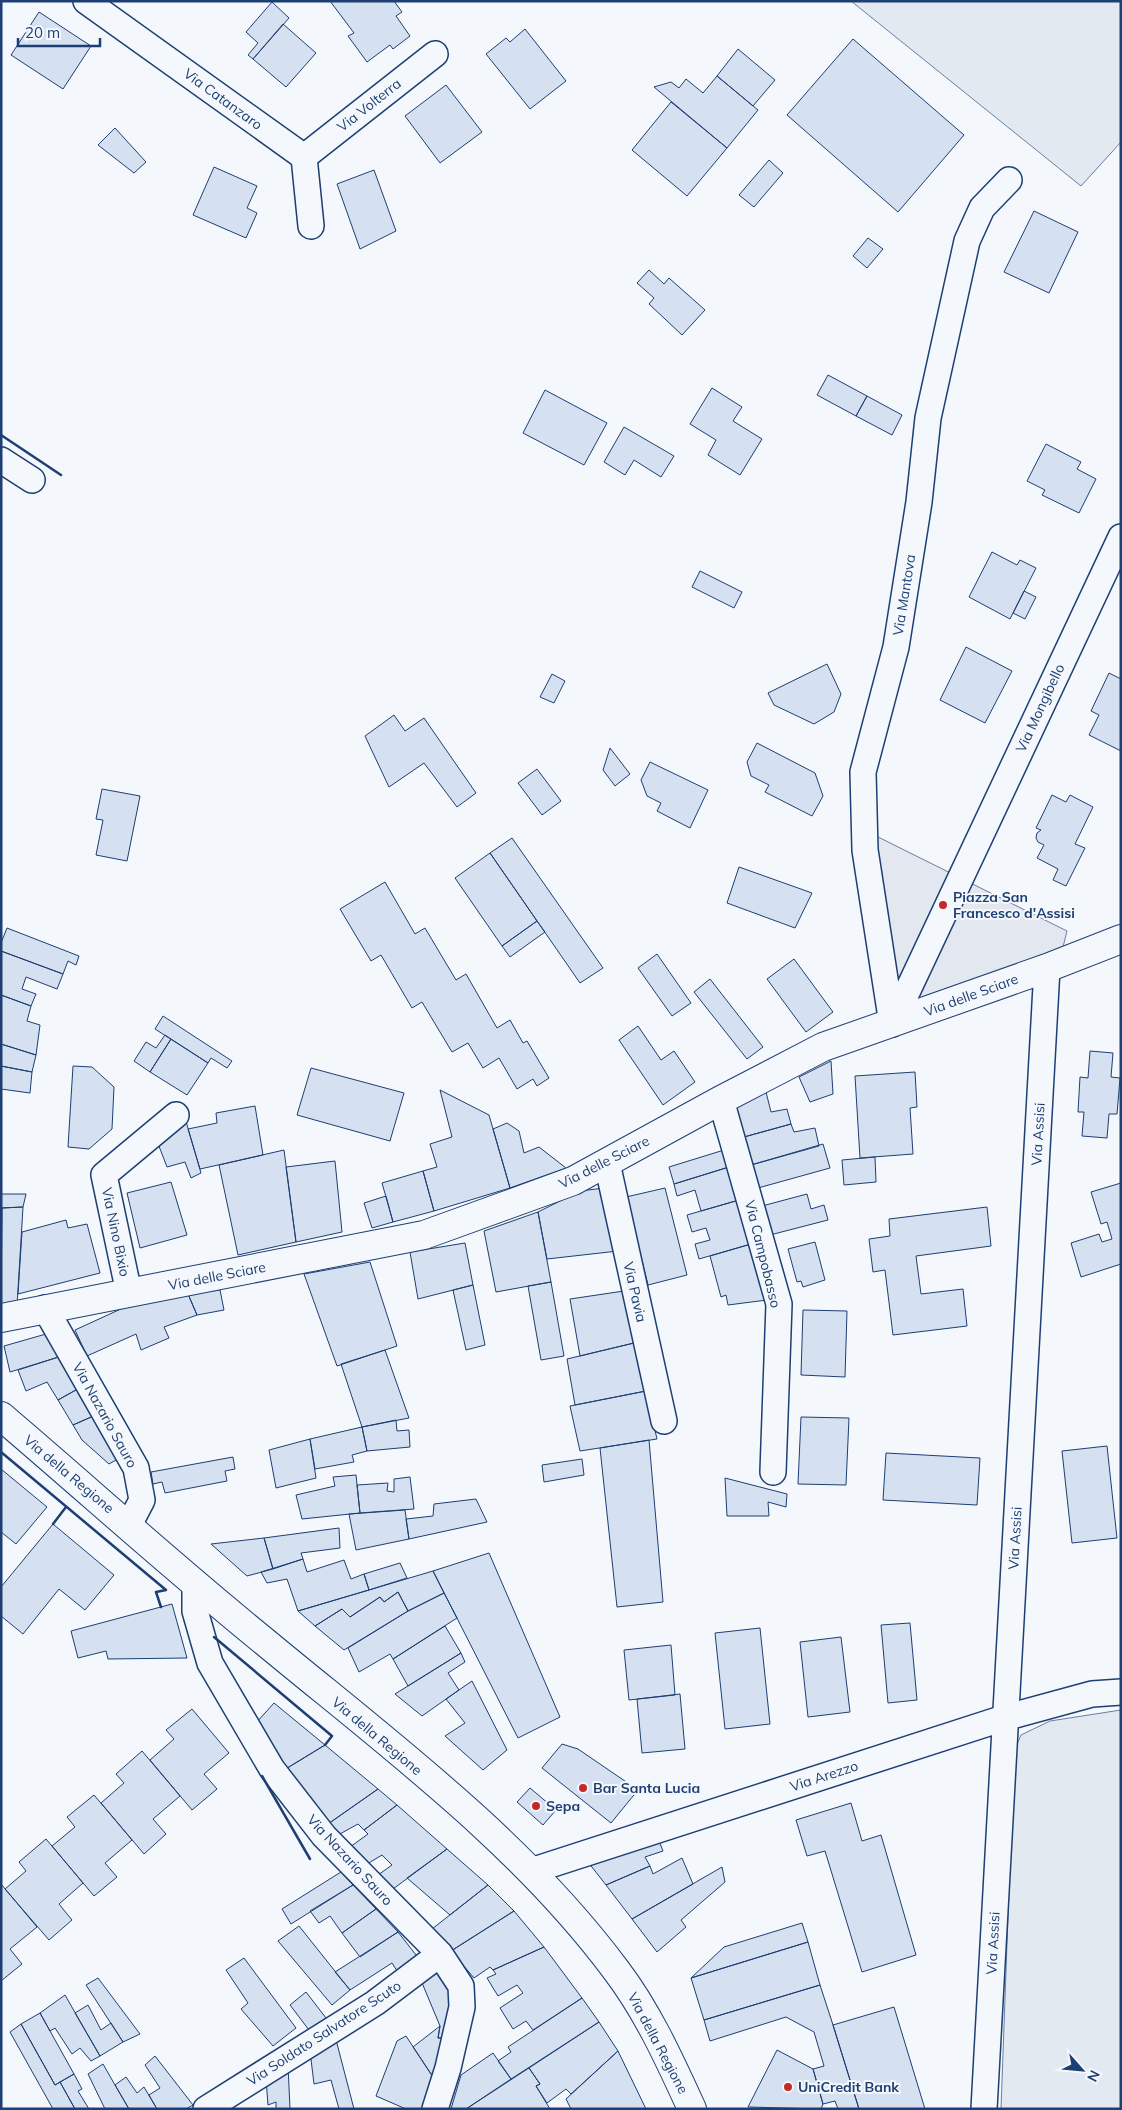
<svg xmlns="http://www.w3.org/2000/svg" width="1122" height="2110" font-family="Mulish,sans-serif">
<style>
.green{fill:#e3e9f0;stroke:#687fa3}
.parking{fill:#e3e8f0;stroke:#687fa3}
.building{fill:#d5e0f0;stroke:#1d3f73}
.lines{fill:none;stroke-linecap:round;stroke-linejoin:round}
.minor-casing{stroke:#1d3f73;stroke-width:28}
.tertiary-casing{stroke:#1d3f73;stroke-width:30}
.secondary-casing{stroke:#1d3f73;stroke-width:30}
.minor{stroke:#f4f7fb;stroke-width:25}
.tertiary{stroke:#f4f7fb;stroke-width:28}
.secondary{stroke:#f4f7fb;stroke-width:28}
.wall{stroke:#1d3f73;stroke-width:2.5}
.poi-dot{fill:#c62828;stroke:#f4f7fb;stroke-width:2}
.labels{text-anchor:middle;stroke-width:4;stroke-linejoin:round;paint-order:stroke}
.street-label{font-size:14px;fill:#1d3f73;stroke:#f4f7fb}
.poi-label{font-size:14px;font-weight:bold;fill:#1d3f73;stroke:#f4f7fb;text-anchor:start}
</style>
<rect width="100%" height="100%" fill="#f4f7fb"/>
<path class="green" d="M851,1H1121V142L1081,186Z
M1121,1710V2109H1001L1014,1751L1021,1735L1050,1721Z"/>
<path class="parking" d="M864,830L1067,931L1059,963L892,1024Z"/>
<path class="building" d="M330,1H394L402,12L396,16L410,36L393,49L390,45L367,62L348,36L354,33Z
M272,2L289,18L253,59L248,55L258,43L246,32Z
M39,12L91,46L63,89L11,55Z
M283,24L316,53L286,87L253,59Z
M525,29L566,81L530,109L486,54L506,38L510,42Z
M853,39L964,135L898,212L787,115Z
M738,49L775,80L753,106L717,76Z
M717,76L758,110L727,148L654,87L671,82L679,88L686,79L703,93Z
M446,85L482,132L440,163L405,116Z
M671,102L727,148L687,196L632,150Z
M115,128L146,162L134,173L98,145Z
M769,160L783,173L754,207L739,195Z
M214,167L257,186L247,208L257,213L246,238L193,215Z
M374,170L396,231L360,249L337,184Z
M1034,211L1078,232L1049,293L1004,272Z
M868,238L883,249L867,268L853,256Z
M649,270L664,284L669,278L705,310L682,335L649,304L654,298L637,283Z
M828,375L867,396L856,416L817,395Z
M712,388L742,407L733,421L762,439L740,475L708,455L716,440L690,424Z
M545,390L607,423L584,465L523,433Z
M867,396L902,415L892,435L856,416Z
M624,427L674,456L661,477L634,460L625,475L604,462Z
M1046,444L1081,462L1077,469L1096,479L1079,513L1042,495L1045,490L1027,481Z
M992,552L1017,565L1020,560L1036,568L1010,619L969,597Z
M700,571L742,592L734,608L692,587Z
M1024,591L1036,597L1025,619L1013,613Z
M966,647L1012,671L985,723L940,700Z
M827,664L841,694L834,712L814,724L774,705L768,693Z
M1109,673L1121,679V751L1089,735L1099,715L1091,711Z
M552,674L565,681L554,703L540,697Z
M394,715L405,731L424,718L476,793L457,807L424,763L389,787L365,736Z
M757,743L815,773L823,796L812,816L765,792L769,785L751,776L747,762Z
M610,748L630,774L615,786L603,770Z
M650,762L708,790L690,828L657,811L661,803L647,796L641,780Z
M537,769L561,801L542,815L518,783Z
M102,789L140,796L127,861L96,855L103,820L96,819Z
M1052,795L1066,802L1070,795L1093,807L1075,844L1085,848L1066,886L1053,880L1058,869L1037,858L1044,845L1038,842L1036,838L1037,833L1041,830L1036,828Z
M512,838L603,968L580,983L490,853Z
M490,853L537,921L502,946L455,878Z
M739,867L812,893L795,928L727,903Z
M385,882L415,934L425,928L456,980L466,974L497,1028L510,1020L523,1043L527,1041L549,1078L537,1086L533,1079L517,1089L499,1058L483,1068L468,1043L452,1052L422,1002L412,1008L381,955L371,961L340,909Z
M537,921L545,932L510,957L502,946Z
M7,928L79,956L76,965L68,961L63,974L1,951V943Z
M1,951L63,974L57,989L26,977L22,989L36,994L31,1006L1,995Z
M657,954L691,1003L672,1016L638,968Z
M794,959L833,1012L806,1032L767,979Z
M710,979L763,1047L747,1059L694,992Z
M1,995L31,1006L27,1021L40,1025L36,1055L1,1044Z
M163,1016L232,1061L227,1068L211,1058L208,1063L155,1029Z
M638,1026L661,1060L674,1051L695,1082L663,1105L619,1040Z
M165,1035L171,1039L150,1072L134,1061L146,1042L156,1048Z
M171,1039L208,1063L187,1095L150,1072Z
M1,1044L36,1055L32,1072L1,1066Z
M1090,1051L1113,1053L1111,1077L1120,1078L1117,1114H1109L1107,1138L1082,1136L1084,1112H1078L1080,1077L1088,1078Z
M831,1061L833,1094L810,1102L799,1077Z
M1,1066L32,1072L30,1093L1,1089Z
M73,1066L92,1067L114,1087L112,1129L89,1149L68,1147Z
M311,1068L404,1093L390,1141L297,1115Z
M915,1072L917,1107L910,1108L913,1154L860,1158L855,1076Z
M440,1090L489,1115L510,1188L434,1211L423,1171L437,1167L430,1144L452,1137Z
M766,1092L771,1112L787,1109L791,1124L744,1137L736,1107Z
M255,1106L263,1155L200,1169L188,1129L217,1123L216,1113Z
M185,1118L201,1173L191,1178L185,1162L167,1167L157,1141Z
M507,1123L519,1131L524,1153L539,1147L566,1168L510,1188L493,1129Z
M791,1124L794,1132L815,1128L819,1146L751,1165L744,1137Z
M823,1144L830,1168L758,1188L751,1165Z
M284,1150L296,1242L238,1255L219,1165Z
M724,1150L729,1167L674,1184L669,1167Z
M875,1157L876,1182L844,1185L842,1160Z
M335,1161L342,1232L296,1242L286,1167Z
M729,1167L739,1200L701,1211L695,1190L677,1196L674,1184Z
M423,1171L434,1211L393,1222L382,1183Z
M171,1182L187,1235L140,1248L127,1193Z
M1121,1183V1264L1081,1277L1071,1243L1099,1234L1102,1242L1112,1239L1107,1222L1101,1224L1091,1192Z
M604,1188L618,1251L547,1259L538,1212L580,1191Z
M665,1188L687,1275L648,1285L626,1197Z
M1,1194H26L23,1207L1,1208Z
M807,1194L811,1209L824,1205L828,1220L770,1235L762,1206Z
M386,1196L393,1222L372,1228L364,1203Z
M739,1200L751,1244L699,1259L695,1244L710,1240L706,1228L692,1232L687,1215Z
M23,1207L17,1306L1,1305L2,1208Z
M987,1207L991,1246L916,1256L921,1294L963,1289L967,1326L893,1335L885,1270L873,1272L869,1239L890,1236L889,1219Z
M538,1212L551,1282L496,1292L484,1231Z
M66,1220L68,1228L87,1224L100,1273L18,1294L22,1232Z
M815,1242L825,1280L803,1287L801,1281L797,1282L788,1249Z
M465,1243L473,1285L418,1299L410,1252Z
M751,1244L767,1300L728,1305L726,1295L721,1297L710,1256Z
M370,1262L397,1346L337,1366L304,1274Z
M551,1282L564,1356L541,1360L528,1286Z
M473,1285L485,1345L466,1350L453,1290Z
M220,1290L224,1310L197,1315L188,1294Z
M624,1291L634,1343L580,1356L570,1299Z
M188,1294L197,1315L164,1327L169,1338L141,1350L136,1334L87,1356L75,1330L123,1308Z
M803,1310L847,1311L845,1377L801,1375Z
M53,1332L65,1355L10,1372L4,1346Z
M634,1343L646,1391L575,1405L567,1359Z
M385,1350L409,1418L362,1427L341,1364Z
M65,1355L83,1386L58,1400L47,1382L26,1391L18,1370Z
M83,1386L98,1414L73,1425L58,1400Z
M646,1391L657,1439L580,1451L570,1406Z
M98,1414L123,1456L109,1464L82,1440L73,1425Z
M801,1417L849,1418L846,1485L798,1484Z
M396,1420L397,1431L409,1430L410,1447L367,1451L362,1427Z
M362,1427L367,1451L352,1455L354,1462L315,1469L310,1439Z
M310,1439L316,1478L276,1488L269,1450Z
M649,1440L663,1602L617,1607L600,1448Z
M1107,1446L1117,1538L1072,1543L1062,1451Z
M886,1453L980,1458L977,1505L883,1500Z
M233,1457L235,1469L225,1471L227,1481L165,1493L162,1482L153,1484L151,1472Z
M582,1459L584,1475L544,1482L542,1465Z
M1,1469L47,1507L16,1544L1,1532Z
M356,1475L360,1513L302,1519L296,1495L335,1486L333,1477Z
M410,1477L414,1509L360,1513L357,1485L388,1483L387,1491L394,1492V1479Z
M725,1478L787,1494L786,1507L768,1502L769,1516H727Z
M476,1499L487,1522L409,1539L406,1519L433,1516L434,1504Z
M405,1510L409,1539L356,1550L349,1514Z
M53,1524L114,1575L85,1610L59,1589L23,1634L1,1616V1587Z
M339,1528L340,1548L301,1553L303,1559L273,1569L264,1538Z
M264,1538L273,1569L247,1576L211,1544Z
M489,1553L560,1717L518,1738L433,1571Z
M303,1559L307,1572L344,1560L351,1579L364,1574L369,1590L298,1611L287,1579L267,1583L261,1572Z
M400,1563L407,1578L369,1590L364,1574Z
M433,1571L444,1593L408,1611L398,1592L384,1602L380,1597L350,1617L342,1609L315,1626L298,1611Z
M398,1592L408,1611L344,1650L315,1626L342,1609L350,1617L380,1597L384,1602Z
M444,1593L457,1618L393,1659L390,1654L359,1672L348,1648L408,1611Z
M172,1604L187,1658L108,1659L106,1651L78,1658L71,1631Z
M910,1623L917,1700L888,1703L881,1625Z
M445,1626L461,1653L408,1686L393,1659Z
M760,1628L770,1724L725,1729L715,1633Z
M841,1637L850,1712L808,1717L800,1642Z
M671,1645L675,1695L629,1700L624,1650Z
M461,1653L465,1662L448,1673L459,1690L422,1716L395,1694Z
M472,1681L507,1750L483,1770L445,1736L465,1723L446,1699Z
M680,1694L685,1749L642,1753L637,1699Z
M274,1703L325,1745L284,1770L256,1723Z
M192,1709L229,1753L204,1774L217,1789L192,1810L150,1760L174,1739L166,1730Z
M562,1744L578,1749L638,1790L611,1823L542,1768Z
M325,1745L378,1789L328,1824L284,1770Z
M142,1751L180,1796L153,1819L166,1834L144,1854L101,1803L124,1783L116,1774Z
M530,1788L556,1810L543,1825L517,1802Z
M378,1789L397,1805L364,1830L358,1824L338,1835L328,1824Z
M94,1795L132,1840L105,1863L117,1877L94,1896L52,1846L75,1827L67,1817Z
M851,1803L862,1841L881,1835L916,1955L862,1972L825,1851L807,1856L796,1820Z
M397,1805L447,1849L393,1889L378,1875L392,1865L382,1855L367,1864L350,1847L368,1834L364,1830Z
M46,1839L83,1883L59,1904L72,1920L49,1940L5,1889L26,1871L19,1862Z
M659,1841L663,1851L645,1857L650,1866L606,1885L588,1862Z
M447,1849L488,1885L450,1915L407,1878Z
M682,1858L693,1884L632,1919L606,1885L650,1866L653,1874Z
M722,1867L725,1882L681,1920L686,1927L657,1952L632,1919Z
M341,1872L353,1885L291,1924L282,1909Z
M1,1884L37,1927L10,1949L22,1964L1,1981Z
M353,1885L376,1909L342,1933L330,1916L319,1923L310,1911Z
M488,1885L514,1911L451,1951L432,1929Z
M376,1909L398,1932L360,1957L342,1933Z
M514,1911L544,1947L493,1970L490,1967L474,1978L451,1951Z
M802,1923L808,1942L691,1978L724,1947Z
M299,1926L350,1990L332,2005L278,1941Z
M398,1932L420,1960L399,1974L392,1963L350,1990L335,1972Z
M808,1942L820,1985L704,2020L691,1978Z
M544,1947L582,1998L533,2030L526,2021L513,2029L500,2008L523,1993L517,1985L498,1996L487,1978L496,1974L493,1970Z
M244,1958L296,2028L273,2046L241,2009L248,2003L226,1970Z
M441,1970L455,2006L448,2038H438L440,2026L420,1978Z
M98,1978L140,2034L123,2042L86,1985Z
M820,1985L833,2025L859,2109H838L835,2101L823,2104L813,2069L824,2066L814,2032L786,2017L710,2041L704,2020Z
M306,1992L326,2018L309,2030L290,2005Z
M65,1995L100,2056L91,2061L80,2048L72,2054L55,2028L50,2031L40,2013Z
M582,1998L599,2022L511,2079L498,2061L511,2052L508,2047Z
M88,2005L101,2030L111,2023L123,2042L100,2056L75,2013Z
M894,2007L925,2109H859L833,2025Z
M40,2013L74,2074L55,2085L21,2024Z
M599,2022L618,2051L571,2094L566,2089L547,2103L536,2086L540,2084L529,2068Z
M21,2024L55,2085L60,2082L75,2109H53L10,2032Z
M440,2026L438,2038H448L437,2083L413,2047Z
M335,2036L354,2109H339L331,2080L314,2084L310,2051Z
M406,2036L437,2083L427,2109H406L376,2096L397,2041Z
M777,2050L813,2069L823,2104L821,2109L748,2107Z
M618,2051L646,2109H571L566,2099Z
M493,2053L511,2079L466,2109H451L461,2075Z
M155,2056L193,2105L186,2109H157L149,2095L160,2088L145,2065Z
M103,2064L115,2085L129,2109H105L88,2074Z
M288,2065L290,2109H276V2102L268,2105L266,2079Z
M529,2068L540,2084L536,2086L550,2109H466Z
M74,2074L82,2089L78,2091L89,2109H75L60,2082Z
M126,2077L137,2093L144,2087L157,2109H129L115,2085Z"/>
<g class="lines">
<g class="minor-casing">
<path id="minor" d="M86,1L304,157L311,226
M304,157L435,54
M1,460L32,480
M892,1024L865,850L863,772L896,647L919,502L928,418L967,241L982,208L1009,180
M892,1024L1121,537
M721,1100L779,1304L773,1472
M607,1163L664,1421
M129,1293L104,1175L176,1115
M45,1308L136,1468L142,1500L129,1525
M195,1583V1611L210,1663L272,1769L324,1836L440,1954L461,1986L462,2007L448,2068L435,2109
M531,1871L1004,1718L1092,1694L1121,1692
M206,2109L375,2003L440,1954
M984,2109L1047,968"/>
</g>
<g class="tertiary-casing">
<path id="tertiary" d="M1,1318L424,1235L573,1181L721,1100L823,1047L1047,968L1121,939"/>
</g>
<g class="secondary-casing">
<path id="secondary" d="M1,1416C89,1491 175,1569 265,1642C388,1744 520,1841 616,1970C648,2012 670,2061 692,2109"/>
</g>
<use href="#minor" class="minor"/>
<use href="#tertiary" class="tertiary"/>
<use href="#secondary" class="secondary"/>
<path class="wall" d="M1,435L61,475
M1,1452L166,1590L156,1592L161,1607
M53,1524L66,1507
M214,1637L332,1736L325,1745
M262,1776L310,1859"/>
</g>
<g class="poi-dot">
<circle cx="943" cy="905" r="5"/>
<circle cx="583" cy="1788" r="5"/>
<circle cx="536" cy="1806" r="5"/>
<circle cx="788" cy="2087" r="5"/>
</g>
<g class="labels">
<g class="street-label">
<text transform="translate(223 99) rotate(36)" y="5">Via Catanzaro</text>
<text transform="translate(369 105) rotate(-38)" y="5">Via Volterra</text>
<text transform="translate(904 595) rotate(-81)" y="5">Via Mantova</text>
<text transform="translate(1040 708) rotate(-65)" y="5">Via Mongibello</text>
<text transform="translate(971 995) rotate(-20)" y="5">Via delle Sciare</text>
<text transform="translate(1038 1134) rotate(-87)" y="5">Via Assisi</text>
<text transform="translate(604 1162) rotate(-27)" y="5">Via delle Sciare</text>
<text transform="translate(116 1232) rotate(78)" y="5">Via Nino Bixio</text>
<text transform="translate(763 1254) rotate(76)" y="5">Via Campobasso</text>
<text transform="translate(217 1276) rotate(-11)" y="5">Via delle Sciare</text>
<text transform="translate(635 1292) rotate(77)" y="5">Via Pavia</text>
<text transform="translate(105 1415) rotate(61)" y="5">Via Nazario Sauro</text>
<text transform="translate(69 1474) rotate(40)" y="5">Via della Regione</text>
<text transform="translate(1015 1538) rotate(-87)" y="5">Via Assisi</text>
<text transform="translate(377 1736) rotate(40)" y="5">Via della Regione</text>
<text transform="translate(824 1776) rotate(-18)" y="5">Via Arezzo</text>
<text transform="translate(350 1860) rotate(47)" y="5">Via Nazario Sauro</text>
<text transform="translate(993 1943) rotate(-87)" y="5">Via Assisi</text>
<text transform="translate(324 2033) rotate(-33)" y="5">Via Soldato Salvatore Scuto</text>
<text transform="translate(658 2043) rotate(62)" y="5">Via della Regione</text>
</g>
<g class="poi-label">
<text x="953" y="902">Piazza San<tspan x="953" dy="16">Francesco d'Assisi</tspan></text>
<text x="593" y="1793">Bar Santa Lucia</text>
<text x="546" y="1811">Sepa</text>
<text x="798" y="2092">UniCredit Bank</text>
</g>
</g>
<rect width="1122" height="2110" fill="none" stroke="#1d3f73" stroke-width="5"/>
<g transform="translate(1082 2070) rotate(117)" stroke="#f4f7fb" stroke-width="4" paint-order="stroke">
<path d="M0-4L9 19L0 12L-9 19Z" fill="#1d3f73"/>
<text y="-8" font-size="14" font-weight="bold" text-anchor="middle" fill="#1d3f73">N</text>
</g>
<path d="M18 38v8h82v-8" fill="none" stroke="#1d3f73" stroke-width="2.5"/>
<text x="25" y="38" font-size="15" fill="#1d3f73" stroke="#f4f7fb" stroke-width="4" paint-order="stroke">20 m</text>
</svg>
